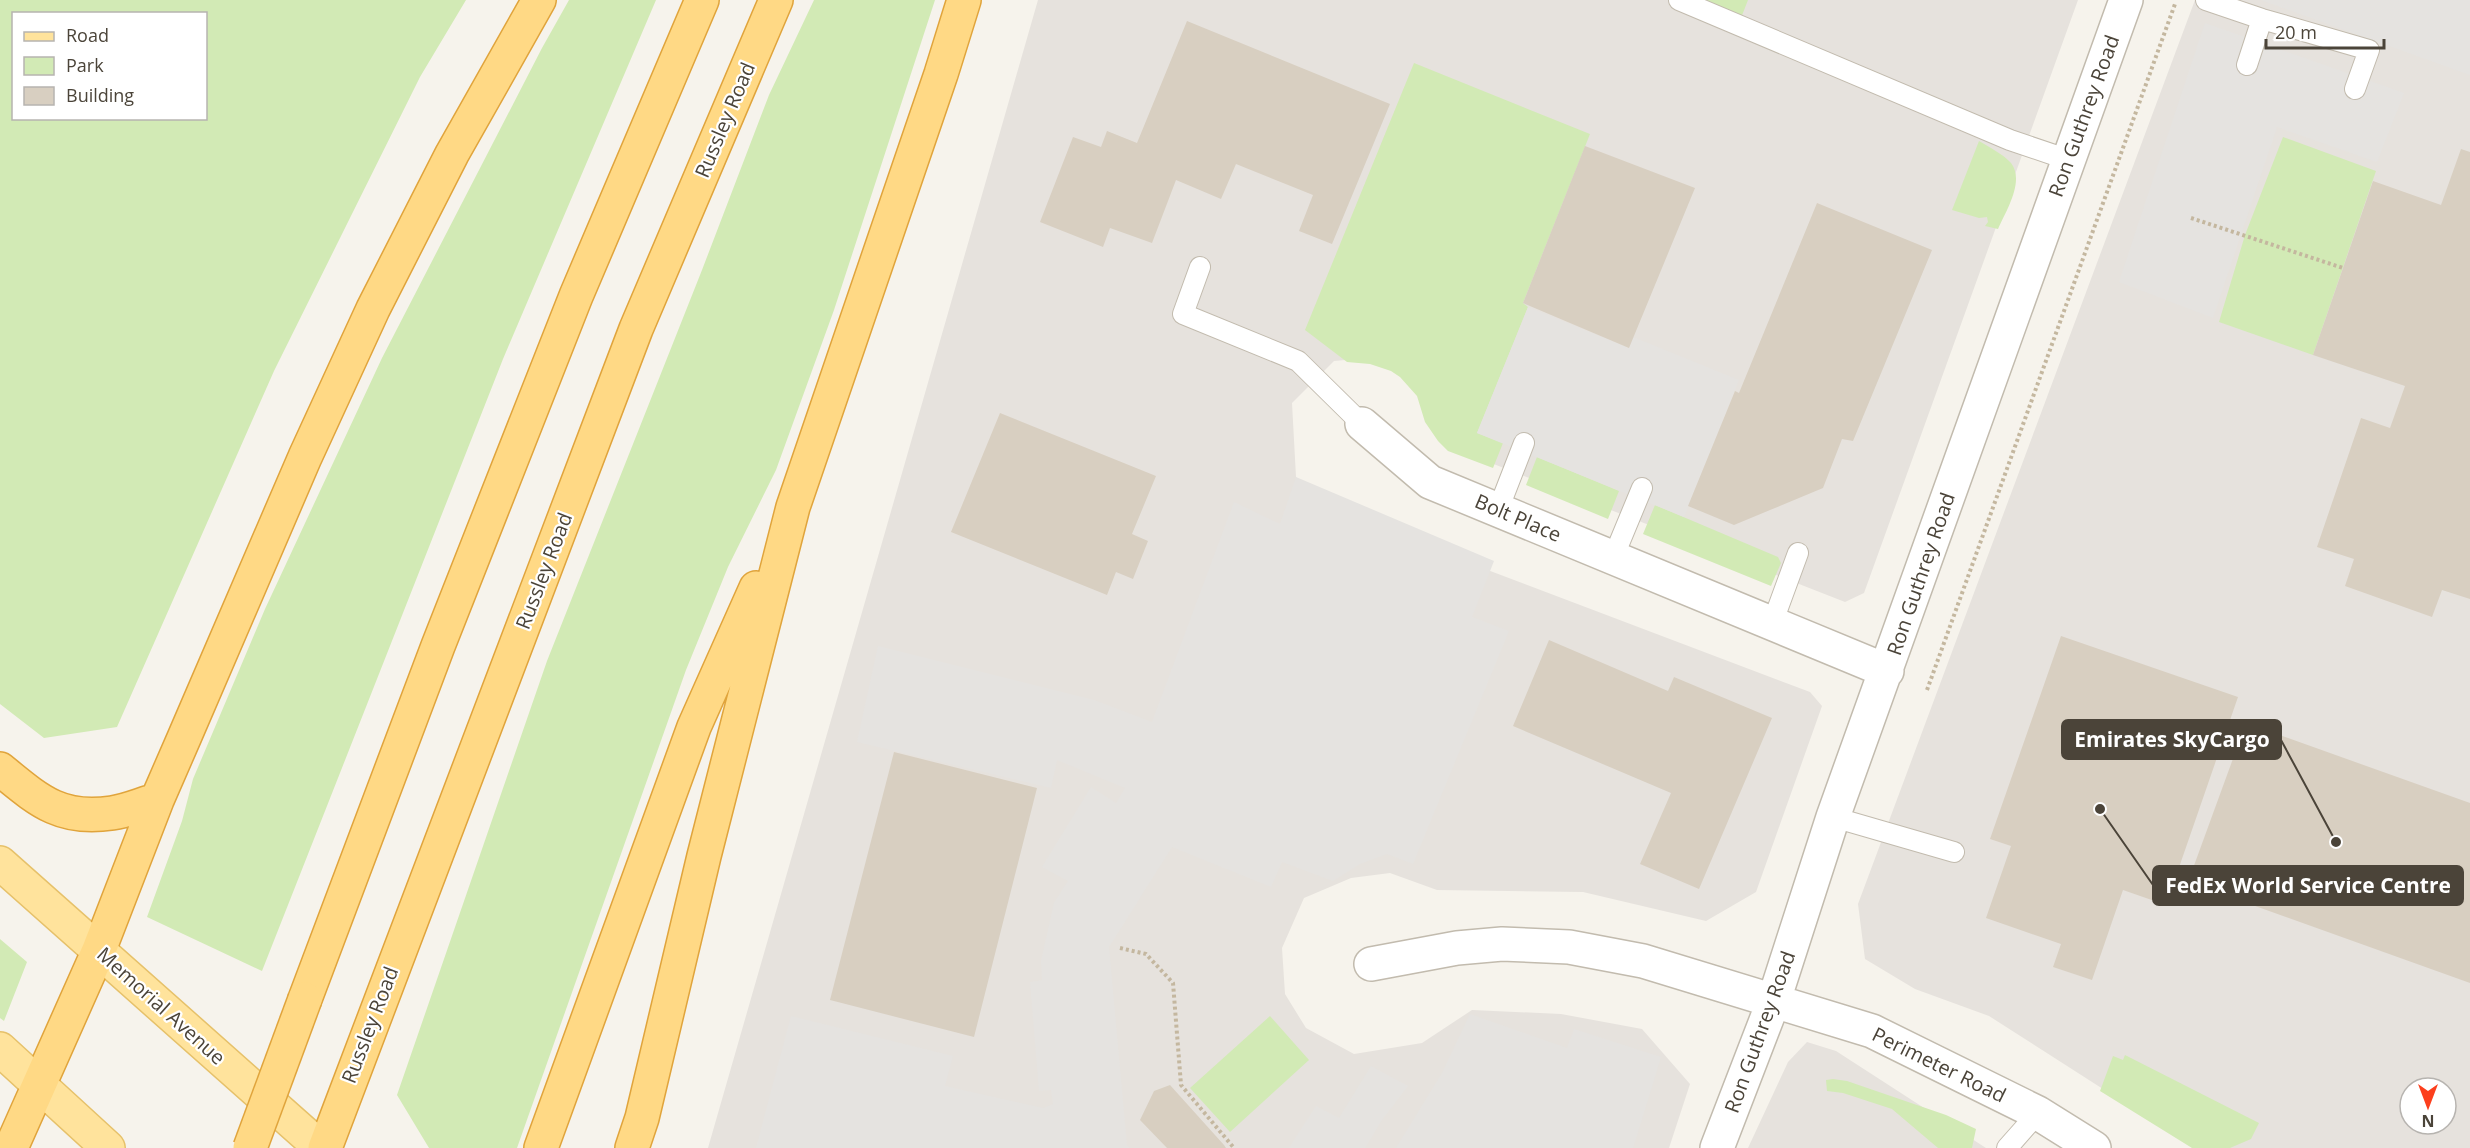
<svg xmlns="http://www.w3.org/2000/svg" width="2470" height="1148" font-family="'Open Sans',sans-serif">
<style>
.industrial{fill:#e6e2dd;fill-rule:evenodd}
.green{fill:#d2eab5;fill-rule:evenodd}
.parking{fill:#e5e3e0}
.building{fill:#d8cfc1}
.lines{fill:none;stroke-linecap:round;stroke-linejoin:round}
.service-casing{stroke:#c2bbae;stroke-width:22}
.minor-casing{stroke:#c2bbae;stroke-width:36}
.primary-casing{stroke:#e6c16a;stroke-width:36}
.trunk-casing{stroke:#e0a43c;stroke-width:36}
.path{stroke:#c4b79f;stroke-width:4;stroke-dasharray:3 3;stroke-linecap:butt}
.service{stroke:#fff;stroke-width:20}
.minor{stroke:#fff;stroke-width:33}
.primary{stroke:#ffe39c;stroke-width:33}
.trunk{stroke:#ffd985;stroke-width:33}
.trunk-bridge-casing{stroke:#e0a43c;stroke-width:36;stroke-linecap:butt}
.trunk-bridge{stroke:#ffd985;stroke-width:33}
.labels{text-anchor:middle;stroke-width:4.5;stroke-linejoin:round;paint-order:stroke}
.street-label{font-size:20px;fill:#4b4439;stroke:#fff}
.leader{fill:none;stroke:#4b4439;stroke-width:2}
.callout-dot{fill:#4b4439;stroke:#fff;stroke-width:2}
.callout{fill:#4b4439;stroke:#4b4439;stroke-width:2}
.callout-label{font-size:21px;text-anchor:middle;font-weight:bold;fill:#fff}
</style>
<rect width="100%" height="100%" fill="#f6f3ec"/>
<path class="industrial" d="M1038,0H2078L1864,593L1845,602L1453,448L1414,382L1379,357L1334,361L1292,403L1296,477L1321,507L1810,692L1822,706L1756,892L1706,921L1583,892L1437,890L1390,873L1351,878L1304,898L1282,948L1285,994L1306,1028L1354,1054L1422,1043L1472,1010L1561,1014L1642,1029L1690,1084L1669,1148H708Z
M2195,0H2470V1148H2195L1989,1016L1915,989L1865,959L1858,904ZM2410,1088H2446V1124H2410Z
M1807,1042L1836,1051L1986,1148H1748L1788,1062Z"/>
<path class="green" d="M0,0H466L420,77L274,371L117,727L44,738L0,704ZM14,14H206V118H14Z
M569,0H656L503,359L262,971L147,917L182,821L193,779L265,609L382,358L542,48Z
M814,0H935L834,310L776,470L728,567L686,670L517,1148H429L397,1095L547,661L702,270L769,95Z
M1696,0H1748L1741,18Z
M1414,63L1590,134L1523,303L1528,307L1477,433L1503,443L1493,468L1448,451L1438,441L1425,422L1417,396L1400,377L1391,371L1370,364L1347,362L1305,330Z
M2283,137L2376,171L2313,355L2219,322L2245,235Z
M1979,141C1989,147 2003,154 2011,163C2025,181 2006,211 1998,229L1985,226L1988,222L1987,217L1979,218L1952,210Z
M1537,457L1619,491L1608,519L1526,485Z
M1655,505L1778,557L1781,563L1771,586L1643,534Z
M0,939L27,962L4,1021L0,1018Z
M1270,1016L1309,1060L1230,1132L1190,1088Z
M2125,1055L2259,1123L2251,1139L2230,1148H2192L2100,1091L2113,1056L2123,1060Z
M1833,1079L1847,1081L1946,1115L1976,1129L1972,1148H1938L1892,1109L1843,1093L1827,1091L1826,1080Z"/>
<path class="parking" d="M2261,0H2470V75Z
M2205,23L2404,93L2377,162L2277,127L2213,318L2119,282Z
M1528,307L1629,348L1633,337L1739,380L1684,517L1477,433Z
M1296,477L1494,561L1472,617L1509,631L1413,864L1387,854L1360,864L1333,881L1282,862L1271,887L1172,847L1109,947L1127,1145L1130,1148H756L791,1016L953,1056L945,1086L1043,1108L1053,1104L1051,1090L1039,1091L1030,982L1042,980L1041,961L1054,903L1068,881L1042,867L1091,787L1116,803L1125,788L1057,760L1051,788L857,742L878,646L1094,700L1152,722L1234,502L1280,524Z
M1470,1014L1567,1048L1574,1029L1661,1057L1633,1148H1396L1442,1073Z
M1371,1066L1408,1086L1382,1120L1365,1148H1289L1316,1106L1339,1118Z"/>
<path class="building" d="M1187,21L1390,104L1332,244L1299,231L1313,195L1236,164L1221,199L1176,180L1152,243L1110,228L1103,247L1040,222L1073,137L1101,147L1107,131L1137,143Z
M1585,146L1695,188L1629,348L1523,303Z
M2461,149L2470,152V599L2442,590L2432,617L2345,586L2354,559L2317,547L2361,418L2390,428L2405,386L2313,355L2373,181L2441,205Z
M1817,203L1932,250L1853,441L1842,439L1823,488L1734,525L1688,506L1735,391L1739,393Z
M1000,413L1156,476L1132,534L1148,541L1133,579L1116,572L1107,595L951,532Z
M2061,636L2238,697L2166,905L2123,890L2092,980L2053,967L2061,944L1986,918L2011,846L1990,839Z
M1549,640L1668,691L1674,677L1772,718L1699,889L1640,864L1671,793L1513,726Z
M2246,723L2470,803V983L2188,882Z
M894,752L1037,788L974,1037L830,1000Z
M1170,1085L1224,1145L1226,1148H1167L1140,1120L1154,1091Z"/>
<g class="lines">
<g class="service-casing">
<path id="service" d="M1679,0L2010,140L2069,160
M2206,0L2262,19L2369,50L2355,89
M2247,65L2262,19
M1200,267L1183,314L1298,361L1362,424
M1498,510L1524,443
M1613,558L1642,488
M1772,624L1798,553
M1833,817L1954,852
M2007,1148L2038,1113"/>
</g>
<g class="minor-casing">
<path id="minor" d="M1362,424L1430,482L1887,671
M1371,964L1457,948L1502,944L1569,947L1643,961L1872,1031L2038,1113L2094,1148
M1717,1148L1774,1000L1833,817L2126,0"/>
</g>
<g class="primary-casing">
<path id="primary" d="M0,863L321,1148
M0,1049L108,1148"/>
</g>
<g class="trunk-casing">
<path id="trunk" d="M0,769C38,800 60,821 112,813C127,811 142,804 157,800
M305,999L438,646L576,296L702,0
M11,1148L99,950L157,800L184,738L305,457L373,309L452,154L539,0
M325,1148L636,329L776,0
M541,1148L694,727L756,588
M632,1148L642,1118L704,856L793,507L941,74L964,0"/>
</g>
<path class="path" d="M2191,218L2343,268
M1927,690L2175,4
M1120,948L1146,954L1173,983L1181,1085L1234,1148"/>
<use href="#service" class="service"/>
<use href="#minor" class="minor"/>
<use href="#primary" class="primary"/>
<use href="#trunk" class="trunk"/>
<g class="trunk-bridge-casing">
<path id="trunk-bridge" d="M250,1148L305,999"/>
</g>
<use href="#trunk-bridge" class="trunk-bridge"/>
</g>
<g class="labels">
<g class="street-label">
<text transform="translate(2084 116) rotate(-70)" y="7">Ron Guthrey Road</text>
<text transform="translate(725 120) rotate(-67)" y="7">Russley Road</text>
<text transform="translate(1518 518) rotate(23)" y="7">Bolt Place</text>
<text transform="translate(544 571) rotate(-69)" y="7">Russley Road</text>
<text transform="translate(1921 574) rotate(-71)" y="7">Ron Guthrey Road</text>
<text transform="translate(161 1006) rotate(42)" y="7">Memorial Avenue</text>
<text transform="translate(370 1025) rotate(-69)" y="7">Russley Road</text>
<text transform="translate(1760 1032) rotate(-70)" y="7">Ron Guthrey Road</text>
<text transform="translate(1939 1065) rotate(26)" y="7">Perimeter Road</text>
</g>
</g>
<path class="leader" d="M2336 842L2281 740M2100 809L2153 885"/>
<g class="callout-dot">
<circle cx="2336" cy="842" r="6"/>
<circle cx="2100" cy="809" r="6"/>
</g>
<g class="callout">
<rect x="2062" y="720" width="219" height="39" rx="6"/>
<rect x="2153" y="866" width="310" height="39" rx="6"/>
</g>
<g class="callout-label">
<text x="2172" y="747">Emirates SkyCargo</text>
<text x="2308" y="893">FedEx World Service Centre</text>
</g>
<rect x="12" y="12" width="195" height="108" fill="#ffffff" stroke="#b7b4b0" stroke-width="1.5"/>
<rect x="24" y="32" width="30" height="9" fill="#ffe39c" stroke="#b7b4b0" stroke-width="1.5"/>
<text x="66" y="42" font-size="18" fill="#4b4439">Road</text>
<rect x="24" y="57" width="30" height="18" fill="#d2eab5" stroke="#b7b4b0" stroke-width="1.5"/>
<text x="66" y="72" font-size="18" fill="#4b4439">Park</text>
<rect x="24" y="87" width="30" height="18" fill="#d8cfc1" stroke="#b7b4b0" stroke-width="1.5"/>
<text x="66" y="102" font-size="18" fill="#4b4439">Building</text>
<g transform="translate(2428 1106) rotate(180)"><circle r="28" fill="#ffffff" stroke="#b7b4b0" stroke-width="1.5"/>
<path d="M0-4.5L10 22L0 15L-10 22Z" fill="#fc3f1d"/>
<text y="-9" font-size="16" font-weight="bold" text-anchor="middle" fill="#4b4439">N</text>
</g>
<path d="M2266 39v9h118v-9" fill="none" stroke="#4b4439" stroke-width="3"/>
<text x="2275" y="39" font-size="18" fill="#4b4439" stroke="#ffffff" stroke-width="4.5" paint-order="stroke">20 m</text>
</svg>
